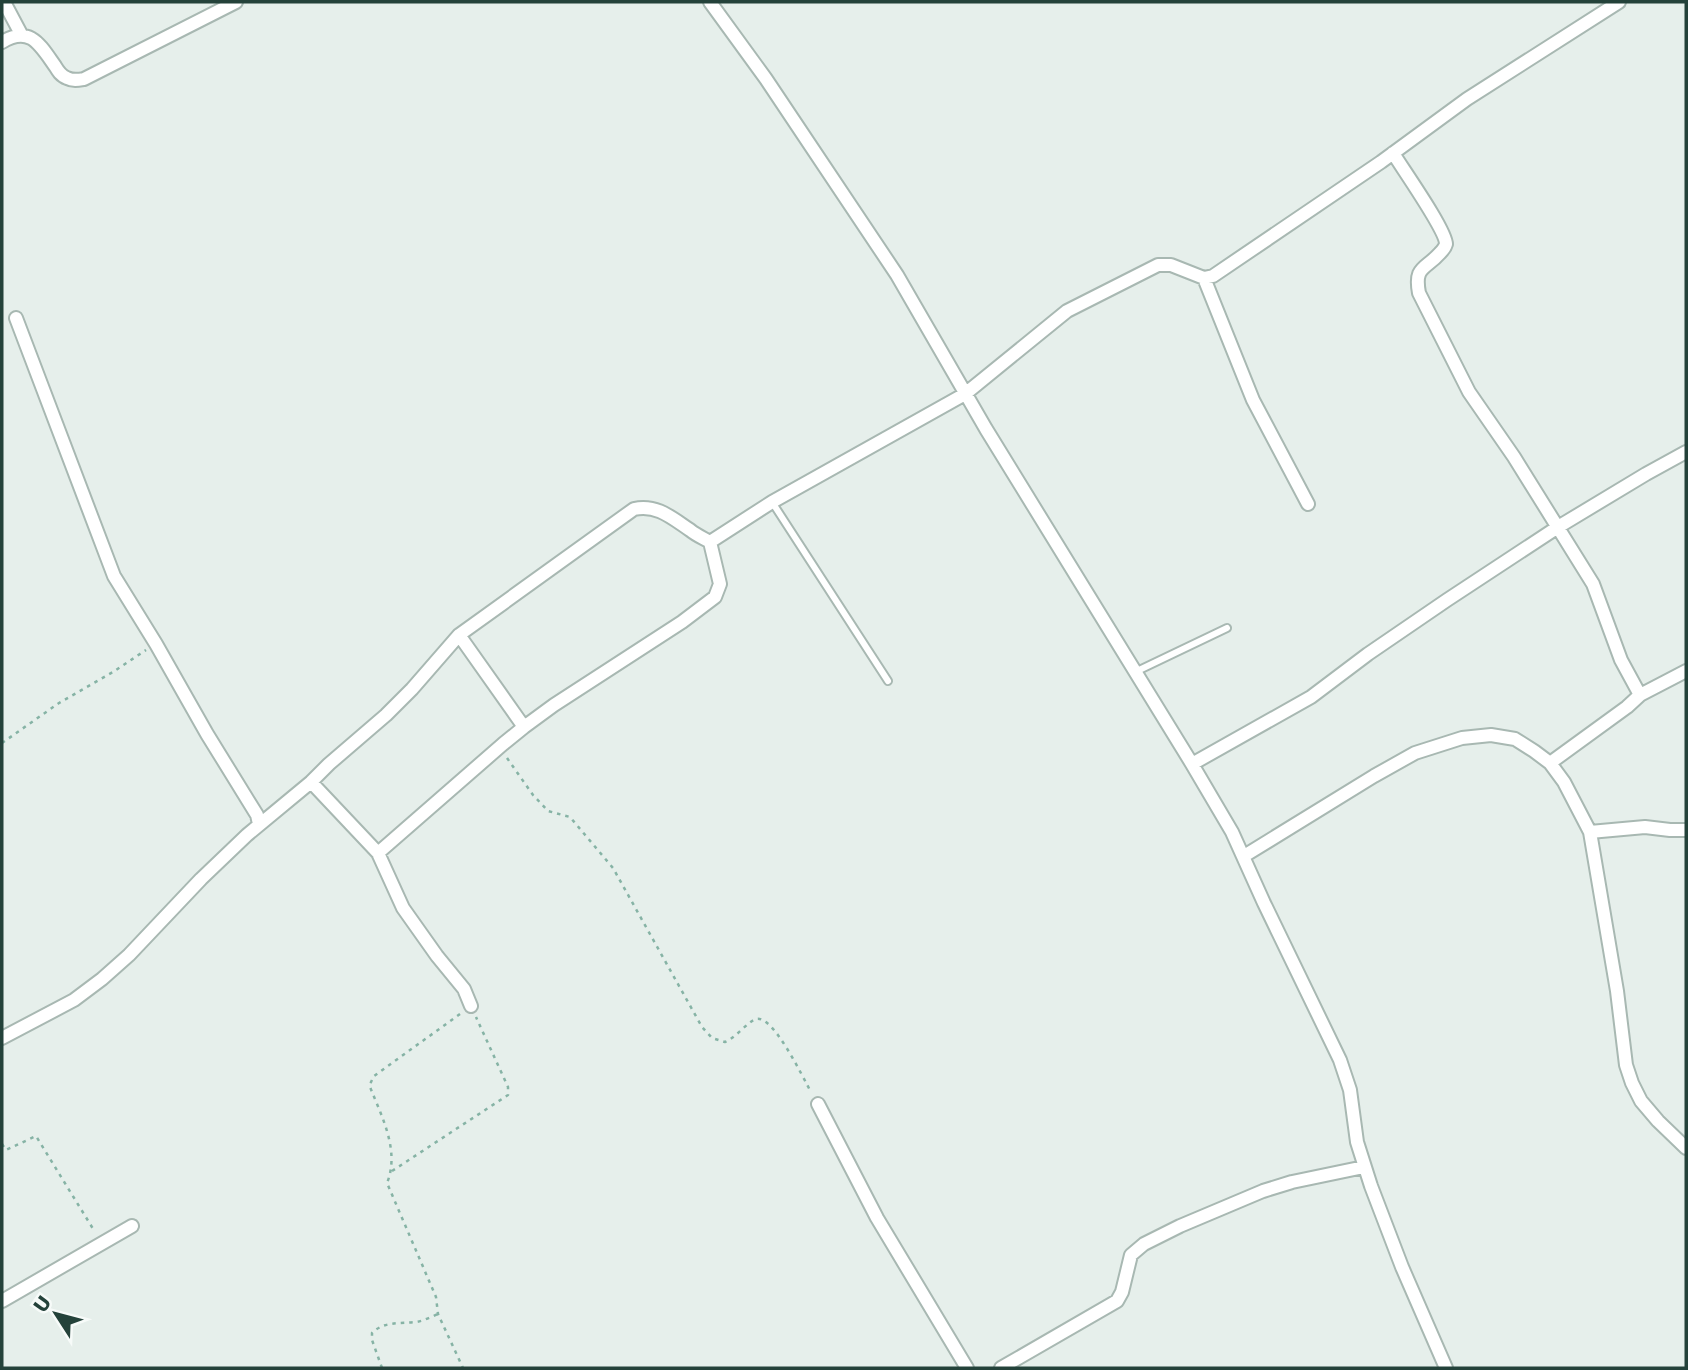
<svg xmlns="http://www.w3.org/2000/svg" width="1688" height="1370" font-family="'DejaVu Sans',sans-serif">
<style>
.lines{fill:none;stroke-linecap:round;stroke-linejoin:round}
.lane-casing{stroke:#a8b8b2;stroke-width:10}
.street-casing{stroke:#a8b8b2;stroke-width:16}
.path{stroke:#86b3a5;stroke-width:2.5;stroke-dasharray:3.5 5;stroke-linecap:butt}
.lane{stroke:#fff;stroke-width:6}
.street{stroke:#fff;stroke-width:12}
</style>
<rect width="100%" height="100%" fill="#e6efeb"/>
<g class="lines">
<g class="lane-casing">
<path id="lane" d="M772,502L888,681
M1135,672L1227,628"/>
</g>
<g class="street-casing">
<path id="street" d="M4,2L21,34
M710,2L766,79L897,275L986,429L1192,764L1232,832L1264,903L1340,1060L1350,1090L1357,1142L1371,1186L1402,1267L1446,1368
M2,42C30,25 40,45 55,66C58,71 61,76 67,78C73,81 78,80 84,79L236,2
M1393,153C1402,168 1446,230 1446,244C1445,248 1443,250 1440,253C1425,270 1414,266 1419,293L1469,392L1514,457L1593,584L1621,660L1640,695L1627,707L1550,763
M1204,278L1253,400L1308,504
M16,318L114,576L156,644L207,734L257,815L259,824
M1640,695L1686,671
M524,727L554,705L682,622L715,597L720,584L710,542
M1192,764L1311,697L1368,654L1447,600L1558,527L1646,474L1686,452
M311,782L378,853L403,908L437,956L464,989L471,1006
M1590,832L1645,827L1670,830H1686
M378,853L503,744L524,727L459,635
M1244,856L1374,776L1415,753L1462,738L1491,735L1515,739L1534,751L1550,763L1564,782L1590,832L1617,991L1626,1065L1632,1083L1641,1101L1658,1121L1686,1148
M2,1038L74,1000L102,979L129,955L201,879L247,835L311,782L329,764L386,715L412,689L459,635L634,509C657,504 672,518 690,530C696,535 703,538 710,542L772,502L965,394L1067,311L1158,265H1171L1204,278L1213,276L1381,162L1467,99L1619,2
M818,1104L877,1218L967,1368
M2,1301L132,1226
M1001,1368L1117,1301L1122,1292L1131,1255L1144,1244L1180,1226L1263,1191L1292,1182L1364,1167"/>
</g>
<path class="path" d="M2,743L59,703L113,672L146,650
M507,758L533,795L548,811L570,817L613,868L702,1027L712,1038L725,1042C737,1037 747,1022 756,1019C773,1014 803,1078 811,1092
M460,1014L374,1076L371,1082L370,1087C382,1117 400,1151 387,1183L436,1297L438,1314L463,1368
M2,1144L6,1150L36,1136L95,1232
M392,1171L508,1095V1087L476,1017
M382,1368L372,1340V1333C384,1321 399,1324 416,1322C423,1321 431,1317 438,1314"/>
<use href="#lane" class="lane"/>
<use href="#street" class="street"/>
</g>
<rect width="1688" height="1370" fill="none" stroke="#24423a" stroke-width="7"/>
<g transform="translate(56 1314) rotate(306)" stroke="#f7fbf9" stroke-width="5" paint-order="stroke">
<path d="M0-5L12 26L0 18L-12 26Z" fill="#24423a"/>
<text y="-10" font-size="19" font-weight="bold" text-anchor="middle" fill="#24423a">U</text>
</g>
</svg>
